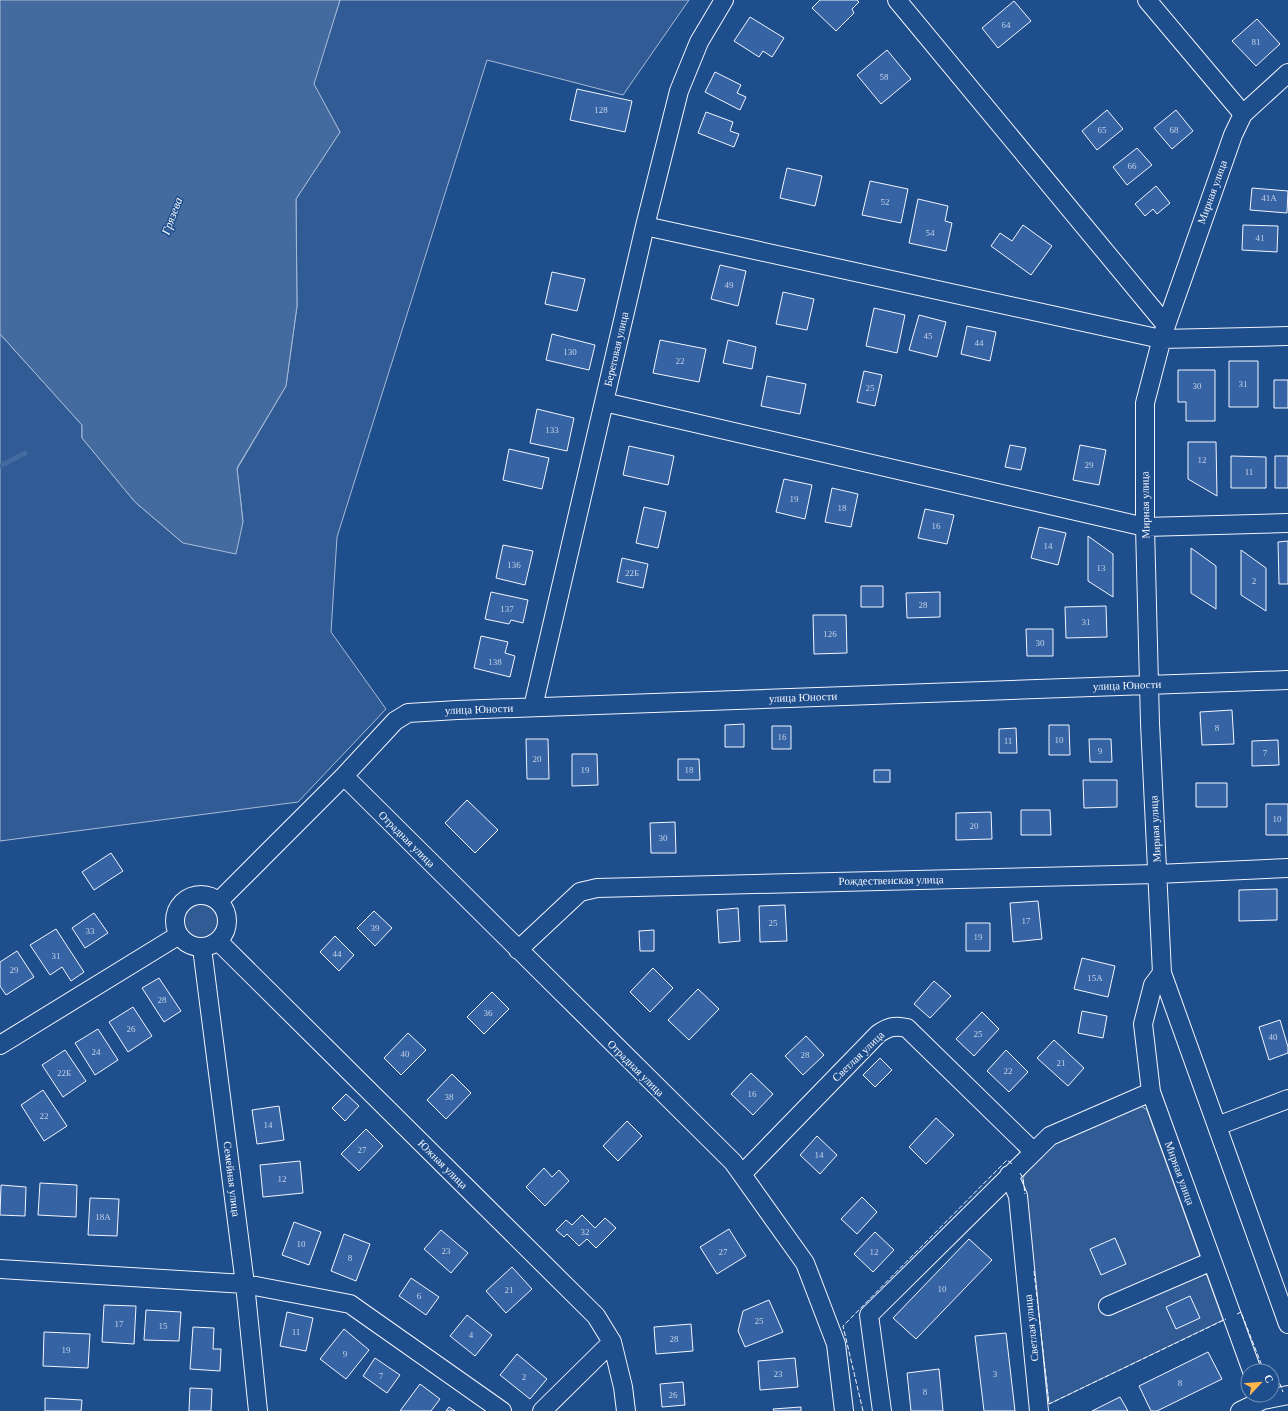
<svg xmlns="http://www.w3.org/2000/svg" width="1288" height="1411" font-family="Georgia,serif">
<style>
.built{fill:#305b95;stroke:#a8bbd7}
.water{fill:#446ba0;stroke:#a8bbd7}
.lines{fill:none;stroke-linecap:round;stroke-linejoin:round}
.stream{stroke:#446ba0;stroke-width:5}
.building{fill:#3563a3;stroke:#f2f6ff}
.minor-casing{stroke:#f2f6ff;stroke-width:20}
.minor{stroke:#1f4e8c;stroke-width:18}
.fence{stroke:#f2f6ff;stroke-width:1;stroke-dasharray:5 2;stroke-linecap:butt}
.labels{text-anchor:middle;stroke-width:3;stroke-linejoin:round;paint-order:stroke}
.number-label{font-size:9px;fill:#c3d1e8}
.street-label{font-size:11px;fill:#f2f6ff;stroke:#1f4e8c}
.water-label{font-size:12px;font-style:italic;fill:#f2f6ff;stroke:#1f4e8c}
</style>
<rect width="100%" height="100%" fill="#1f4e8c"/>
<path class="built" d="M340,0H689L623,95L487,60L337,537L331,632L386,709L298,802L0,841V334L82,425V438L135,502L183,543L243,522L237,469L286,386L297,306L296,199L340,132L313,84Z
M184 921a17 17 0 1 1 34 0a17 17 0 1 1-34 0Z
M1139,1105L1147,1110L1223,1320L1049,1404L1023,1178L1027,1170L1051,1146Z"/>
<path class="water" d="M0,0H340L314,84L340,132L296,199L297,306L286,386L237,468L243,522L236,554L183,543L135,502L82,438V425L0,334Z"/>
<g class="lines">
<path class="stream" d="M0,466L25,453"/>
</g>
<path class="building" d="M820,0H857L859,2L852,9L854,13L836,31L812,8Z
M1014,1L1031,21L998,48L982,28Z
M750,17L784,38L772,57L763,51L759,57L734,41Z
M1257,19L1280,44L1256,66L1232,41Z
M887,50L911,79L881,104L857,75Z
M715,72L741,85L737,93L746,97L740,110L705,92Z
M577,89L632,101L625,132L570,120Z
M1107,110L1123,129L1097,150L1082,131Z
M1176,110L1193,131L1172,149L1154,128Z
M706,112L733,122L730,131L739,134L734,147L698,133Z
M1137,148L1152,165L1127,185L1113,167Z
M787,168L822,176L815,206L780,198Z
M870,181L908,189L901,223L862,215Z
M1156,186L1170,203L1157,214L1153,209L1145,216L1135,204Z
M1252,188L1288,191L1287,213L1250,210Z
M918,199L948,206L945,221L952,223L946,251L909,243Z
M1023,225L1052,246L1031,275L991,246L1000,233L1012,241Z
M1243,225L1278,226L1277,252L1242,250Z
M720,265L746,271L738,306L711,299Z
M552,272L585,279L577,311L545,304Z
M783,292L814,299L807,330L776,324Z
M874,308L905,315L897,353L866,346Z
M919,315L946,322L937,357L909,350Z
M967,326L996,332L990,361L961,354Z
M552,334L595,345L589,370L546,360Z
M660,340L706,349L699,382L653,373Z
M728,340L756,347L752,369L723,363Z
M1229,361H1258V407H1229Z
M1178,370H1215V421H1186V402H1178Z
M864,371L882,375L875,406L857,402Z
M767,376L806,384L800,414L761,406Z
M1274,380H1288V408H1274Z
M537,409L574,418L567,451L530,443Z
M1188,442H1216L1217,496L1188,479Z
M1010,445L1026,448L1021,470L1005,467Z
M1080,445L1106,450L1099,485L1073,480Z
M629,446L674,456L668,485L623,475Z
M509,449L549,458L542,489L503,480Z
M1231,456L1266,457V488H1231Z
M1275,456H1288V488H1275Z
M784,479L812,485L805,519L776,512Z
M832,488L858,494L851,527L825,522Z
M644,507L666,512L658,548L636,543Z
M925,509L954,515L947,544L918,538Z
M1039,527L1066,533L1058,565L1031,558Z
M1088,536L1113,554V597L1088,581Z
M1288,541V584H1279L1278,542Z
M503,545L533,551L525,585L496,578Z
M1191,548L1216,566V609L1191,593Z
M1241,550L1266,568V611L1241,595Z
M622,558L648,564L643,588L617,582Z
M861,586H883V607H861Z
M491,592L528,600L523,623L511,620L509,624L485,619Z
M940,592V617L907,618L906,593Z
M1106,606L1107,637L1066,638L1065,607Z
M813,615H846L847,653L814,654Z
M1026,629H1053V656H1027Z
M481,636L508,642L505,653L515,656L510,677L474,668Z
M1232,710L1234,744L1202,745L1200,712Z
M744,724V747H725V725Z
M1049,725H1069L1070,755H1049Z
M772,726H791V749H772Z
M1016,728L1017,753H999V729Z
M526,739H548L549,779H527Z
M1089,739H1111L1112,762H1090Z
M1278,740L1279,765L1252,766V741Z
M572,754H597L598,785L572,786Z
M678,759H699L700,780H678Z
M874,770H890V782H874Z
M1083,780H1117V807L1084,808Z
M1196,783H1227V807H1196Z
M467,800L498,830L475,853L445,823Z
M1266,804H1288V835H1266Z
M1021,810H1050L1051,835H1021Z
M991,812L992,839L956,840V813Z
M675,822L676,853H651L650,823Z
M111,853L123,871L94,890L82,872Z
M1277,889V920L1239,921V890Z
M1038,901L1042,939L1013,942L1010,903Z
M785,905L787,941L760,942L759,906Z
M738,908L740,941L719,943L717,910Z
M374,911L392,928L375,946L357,928Z
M94,913L108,933L85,948L72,928Z
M966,923H990V951H966Z
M56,929L84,972L71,981L62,967L50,975L30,945Z
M654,930V951H640L639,931Z
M335,936L354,955L339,971L320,952Z
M17,951L34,977L6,995L0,986V962Z
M1082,958L1115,966L1108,997L1074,989Z
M653,968L673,988L650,1012L630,992Z
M159,978L181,1011L164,1022L142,988Z
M934,981L951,996L930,1018L914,1004Z
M698,989L719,1009L689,1040L668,1020Z
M492,992L509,1009L484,1034L467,1017Z
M133,1007L152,1036L128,1052L109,1022Z
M1082,1011L1107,1016L1103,1038L1078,1033Z
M982,1012L999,1029L974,1056L956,1039Z
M1280,1020L1288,1047V1053L1269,1060L1259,1027Z
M98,1029L118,1060L95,1075L75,1043Z
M408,1033L426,1050L401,1075L384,1058Z
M806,1036L824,1055L803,1075L785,1056Z
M1054,1040L1084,1068L1068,1086L1037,1058Z
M65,1050L86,1081L63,1097L42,1065Z
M1006,1050L1028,1072L1009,1092L987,1071Z
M880,1058L892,1070L875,1087L863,1075Z
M751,1073L773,1094L753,1115L731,1094Z
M452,1074L471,1093L446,1119L427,1100Z
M43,1090L67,1126L44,1141L21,1105Z
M346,1094L359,1106L345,1121L332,1108Z
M279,1106L284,1140L257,1144L252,1110Z
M936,1118L954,1135L926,1164L909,1147Z
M627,1121L642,1136L618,1161L603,1146Z
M366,1129L383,1146L359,1171L341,1154Z
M817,1136L837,1155L820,1174L800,1155Z
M300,1161L303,1193L263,1197L260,1165Z
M544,1168L552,1177L559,1170L569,1181L545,1206L526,1187Z
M40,1183L77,1185L76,1217L38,1215Z
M1,1185L26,1187L25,1216L0,1215Z
M862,1197L877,1212L857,1234L841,1219Z
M90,1198L119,1199L117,1236L88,1235Z
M582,1215L595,1228L605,1218L616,1228L596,1248L587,1239L579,1246L567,1234L564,1237L556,1230L566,1220L572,1225Z
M294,1222L321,1232L309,1265L282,1255Z
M729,1229L746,1256L717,1274L700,1247Z
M441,1230L468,1253L451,1273L424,1249Z
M875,1232L894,1250L873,1272L854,1254Z
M344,1234L370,1244L356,1281L331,1271Z
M1115,1238L1126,1264L1101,1275L1090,1249Z
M969,1239L992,1260L916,1339L893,1318Z
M512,1267L532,1289L506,1313L486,1291Z
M411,1278L439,1297L426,1315L399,1296Z
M1190,1296L1200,1318L1176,1329L1166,1307Z
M769,1300L783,1332L745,1347L738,1331L743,1311Z
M104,1305L136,1306L134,1344L102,1342Z
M146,1310L181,1312L179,1341L144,1340Z
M287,1312L313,1318L306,1351L280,1346Z
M467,1315L492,1335L475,1356L450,1336Z
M691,1324L693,1351L656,1354L654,1327Z
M193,1327L214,1328L213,1349H221L220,1371L190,1369Z
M344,1329L369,1350L346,1379L320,1359Z
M44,1332L90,1334L88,1368L43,1366Z
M1006,1333L1015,1411H984L975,1336Z
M1208,1352L1222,1379L1157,1411H1151L1139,1386Z
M517,1354L547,1379L530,1399L500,1375Z
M375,1358L400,1375L387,1393L363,1376Z
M795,1358L798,1387L760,1390L758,1361Z
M939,1369L943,1411H911L907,1373Z
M683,1382L685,1405L662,1407L660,1384Z
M420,1384L440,1399L431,1411H400Z
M190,1388L212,1389L211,1411H189Z
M1120,1397L1128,1411H1092Z
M45,1398L82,1400L81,1411H45Z
M449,1407L455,1411H446Z
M801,1407V1411H774L773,1409Z"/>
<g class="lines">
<g class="minor-casing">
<path id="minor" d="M897,0L1166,325
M1147,0L1243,114
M1288,73L1243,114L1233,135L1163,334L1145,403V527L1150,723L1162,973L1288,1324
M645,226L1161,339L1288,336
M604,402L1145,527L1288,523
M533,707L645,226L679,91L699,42L724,0
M344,776L733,1162L805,1263L836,1344L844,1411
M175 921a26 26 0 1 1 52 0a26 26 0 1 1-52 0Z
M219,901L344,776L395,721L408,713L457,710L1288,680
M218,941L596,1316L612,1342L623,1387L626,1411
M202,948L245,1284L258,1411
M518,950L580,892L597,888L1157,874L1288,868
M1162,973L1153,985L1143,1024L1151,1092L1252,1371
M0,1045L179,935
M1217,1126L1288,1099
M742,1174L878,1034C888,1027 894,1025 907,1028L1034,1152
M1009,1175L1018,1196L1039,1411
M0,1269L245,1284L350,1304L502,1411
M1108,1306L1212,1261
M542,1411L612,1342
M882,1411L869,1315L1050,1136L1151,1092
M1240,1411L1263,1400L1288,1395"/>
</g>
<use href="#minor" class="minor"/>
<path class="fence" d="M1020,1173L1023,1178L1025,1194
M1034,1271L1049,1404L1226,1319
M1237,1314L1241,1312L1264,1371
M1272,1382L1280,1384L1283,1392
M863,1411L843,1326L1007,1160L1012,1164"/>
</g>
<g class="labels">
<g class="number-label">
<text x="1006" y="28">64</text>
<text x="1256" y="45">81</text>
<text x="884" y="80">58</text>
<text x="601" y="113">128</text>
<text x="1102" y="133">65</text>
<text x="1174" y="133">68</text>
<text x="1132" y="169">66</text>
<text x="1269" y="201">41А</text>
<text x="885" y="205">52</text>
<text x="930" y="236">54</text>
<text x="1260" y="241">41</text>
<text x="729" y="288">49</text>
<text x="928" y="339">45</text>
<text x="979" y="346">44</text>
<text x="570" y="355">130</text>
<text x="680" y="364">22</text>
<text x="1243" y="387">31</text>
<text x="1197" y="389">30</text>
<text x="870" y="391">25</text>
<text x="552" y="433">133</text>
<text x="1202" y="463">12</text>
<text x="1089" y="468">29</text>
<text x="1249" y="475">11</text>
<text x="794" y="502">19</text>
<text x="842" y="511">18</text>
<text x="936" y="529">16</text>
<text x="1048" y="549">14</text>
<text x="514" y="568">136</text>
<text x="1101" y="571">13</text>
<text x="632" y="576">22Б</text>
<text x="1254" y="584">2</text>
<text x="923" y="608">28</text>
<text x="507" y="612">137</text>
<text x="1086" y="625">31</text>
<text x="830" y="637">126</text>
<text x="1040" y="646">30</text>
<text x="495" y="665">138</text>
<text x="1217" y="731">8</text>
<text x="782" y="740">16</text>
<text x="1059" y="743">10</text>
<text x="1008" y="744">11</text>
<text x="1100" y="754">9</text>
<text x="1265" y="756">7</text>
<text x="537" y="762">20</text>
<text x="585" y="773">19</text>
<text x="689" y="773">18</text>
<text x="1277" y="822">10</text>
<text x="974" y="829">20</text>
<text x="663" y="841">30</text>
<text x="1026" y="924">17</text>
<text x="773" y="926">25</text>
<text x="375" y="931">39</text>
<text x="90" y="934">33</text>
<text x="978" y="940">19</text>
<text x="337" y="957">44</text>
<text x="56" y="959">31</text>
<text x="14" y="973">29</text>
<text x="1095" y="981">15А</text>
<text x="162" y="1003">28</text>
<text x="488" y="1016">36</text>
<text x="131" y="1032">26</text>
<text x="978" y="1037">25</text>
<text x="1273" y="1040">40</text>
<text x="96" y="1055">24</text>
<text x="405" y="1057">40</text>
<text x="805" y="1058">28</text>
<text x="1061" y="1066">21</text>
<text x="1008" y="1074">22</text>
<text x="64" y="1076">22Б</text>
<text x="752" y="1097">16</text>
<text x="449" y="1100">38</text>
<text x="44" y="1119">22</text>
<text x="268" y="1128">14</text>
<text x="362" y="1153">27</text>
<text x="819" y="1158">14</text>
<text x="282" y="1182">12</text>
<text x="103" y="1220">18А</text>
<text x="585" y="1235">32</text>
<text x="301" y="1247">10</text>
<text x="446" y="1254">23</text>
<text x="723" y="1255">27</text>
<text x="874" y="1255">12</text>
<text x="350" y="1261">8</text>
<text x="942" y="1292">10</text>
<text x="509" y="1293">21</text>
<text x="419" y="1299">6</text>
<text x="759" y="1324">25</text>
<text x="119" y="1327">17</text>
<text x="163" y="1329">15</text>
<text x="296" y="1335">11</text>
<text x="471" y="1338">4</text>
<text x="674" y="1342">28</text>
<text x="66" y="1353">19</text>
<text x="345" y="1357">9</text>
<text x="778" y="1377">23</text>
<text x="995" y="1377">3</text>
<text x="381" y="1379">7</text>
<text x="524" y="1380">2</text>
<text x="1180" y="1386">8</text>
<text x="925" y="1395">8</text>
<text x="673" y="1398">26</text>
</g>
<g class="street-label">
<text transform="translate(1212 192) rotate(-70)" y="4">Мирная улица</text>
<text transform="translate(616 349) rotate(-77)" y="4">Береговая улица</text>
<text transform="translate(1145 505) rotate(-91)" y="4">Мирная улица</text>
<text transform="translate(1127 685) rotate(-2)" y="4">улица Юности</text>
<text transform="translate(803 697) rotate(-2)" y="4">улица Юности</text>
<text transform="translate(479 709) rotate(-2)" y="4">улица Юности</text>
<text transform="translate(1155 829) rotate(-93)" y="4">Мирная улица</text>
<text transform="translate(407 839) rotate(45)" y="4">Отрадная улица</text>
<text transform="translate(891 880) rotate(-1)" y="4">Рождественская улица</text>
<text transform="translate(858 1056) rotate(-44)" y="4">Светлая улица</text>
<text transform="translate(636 1068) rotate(45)" y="4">Отрадная улица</text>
<text transform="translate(443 1164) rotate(45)" y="4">Южная улица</text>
<text transform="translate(1180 1173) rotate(70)" y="4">Мирная улица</text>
<text transform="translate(232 1179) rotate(83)" y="4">Семейная улица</text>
<text transform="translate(1031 1328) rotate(-96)" y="4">Светлая улица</text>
</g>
<g class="water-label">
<text transform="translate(172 216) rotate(-70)" y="4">Грязева</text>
</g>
</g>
<g transform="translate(1260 1383) rotate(64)"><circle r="19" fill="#1f4e8c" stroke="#7391ba"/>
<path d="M0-3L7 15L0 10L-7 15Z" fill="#ffb74d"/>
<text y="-6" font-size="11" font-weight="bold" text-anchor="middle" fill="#f2f6ff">С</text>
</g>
</svg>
